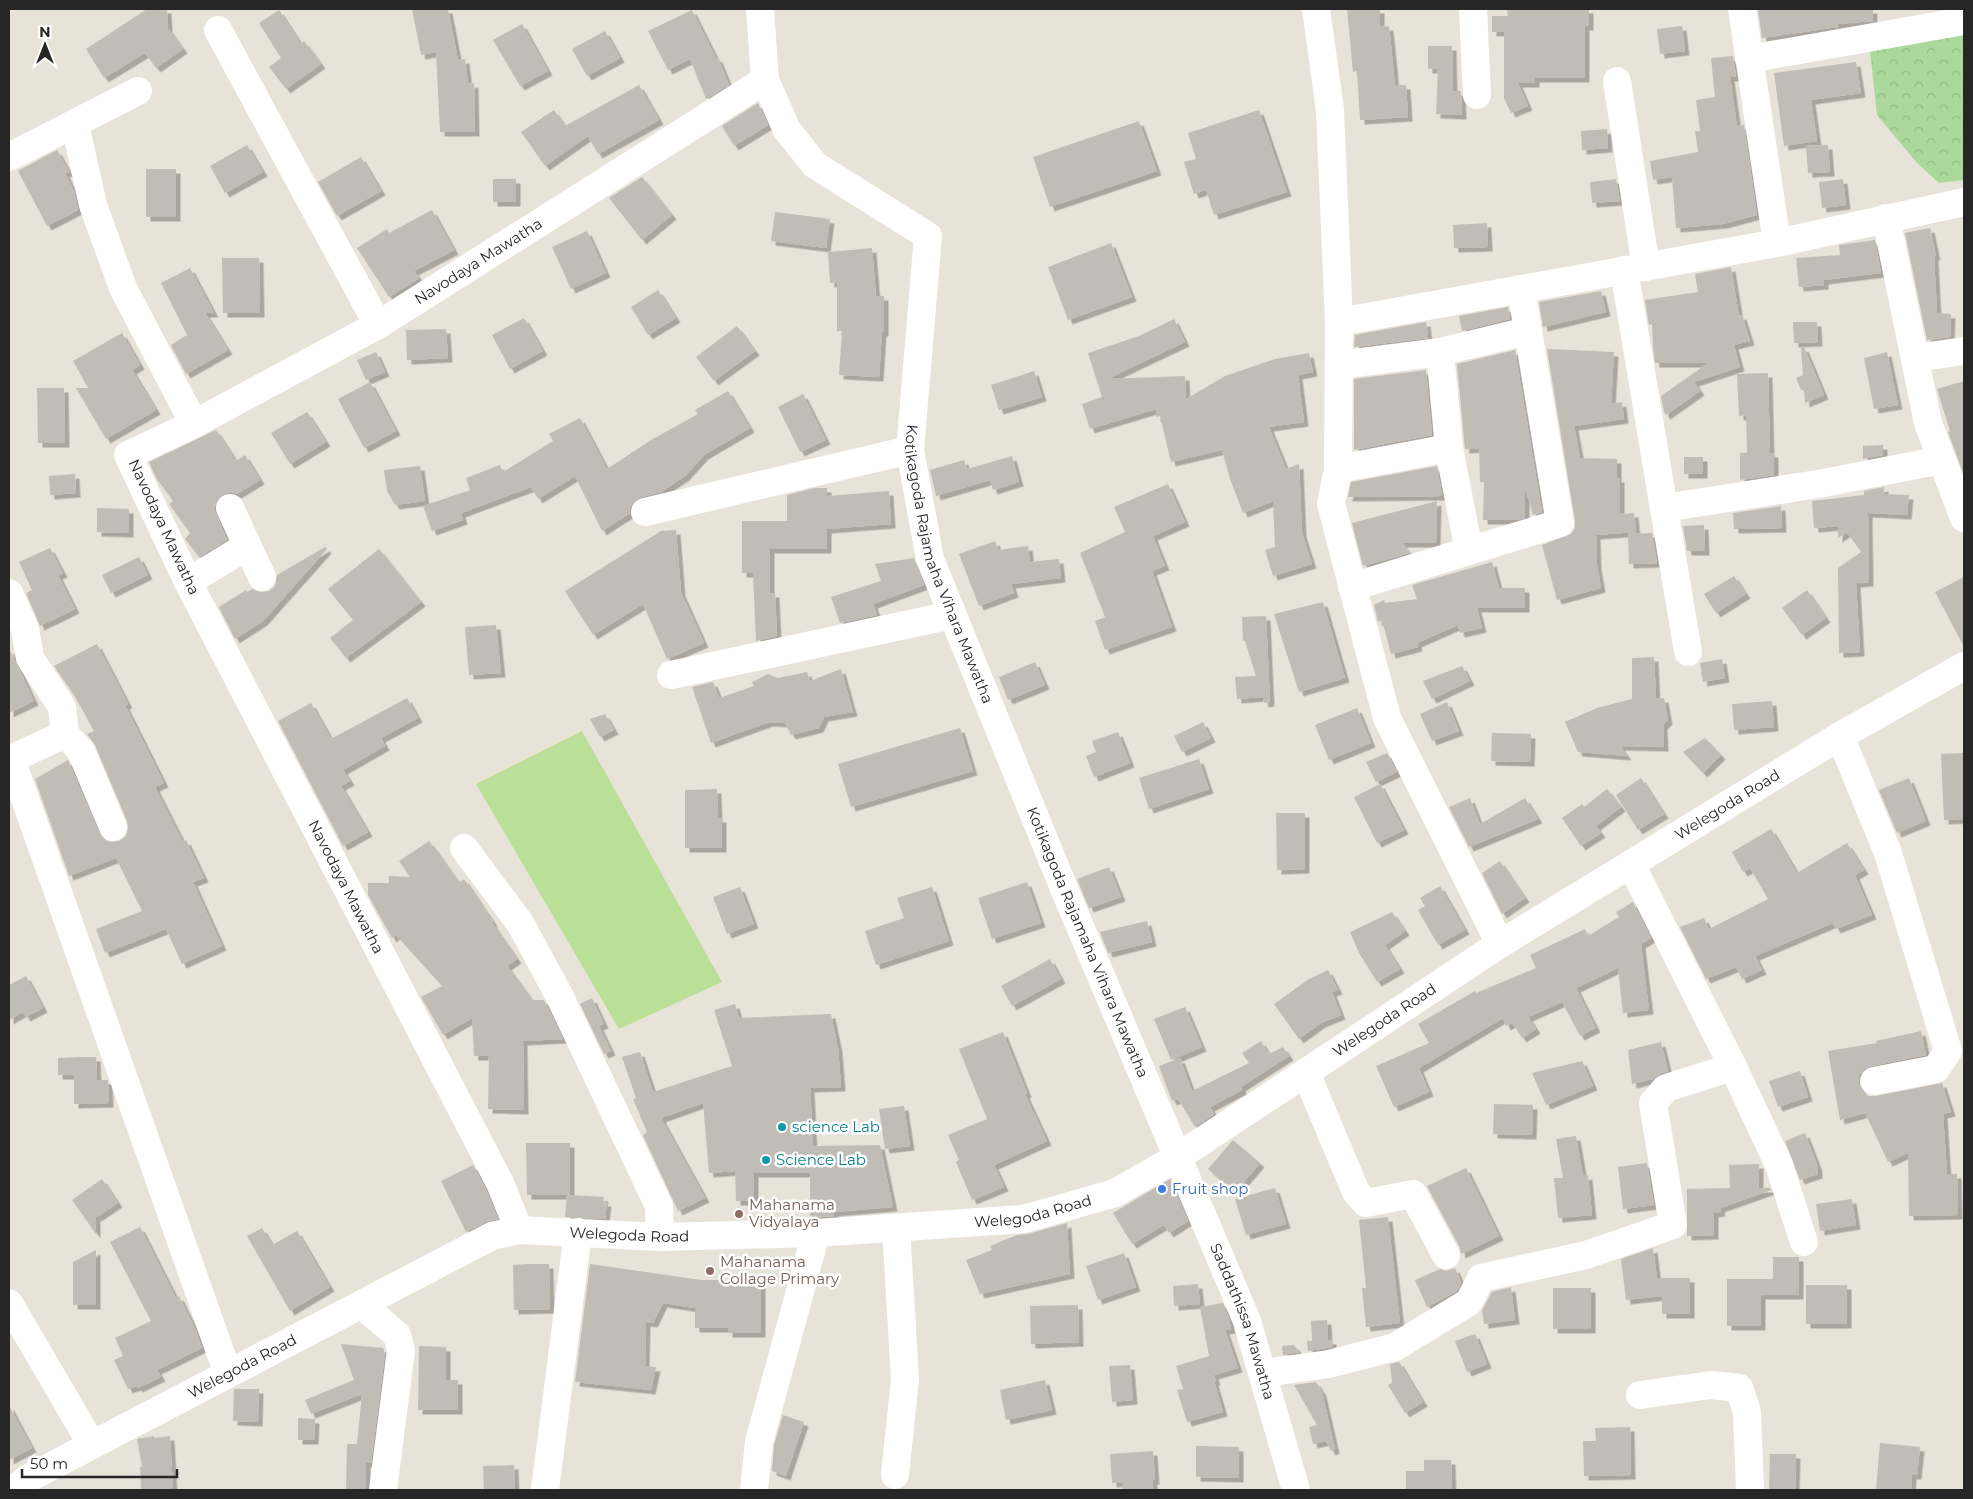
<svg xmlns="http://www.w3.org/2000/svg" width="1973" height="1499" font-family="Montserrat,sans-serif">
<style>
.forest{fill:url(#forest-crowns)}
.pitch{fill:#bae097}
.building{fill:#c0bdb6;filter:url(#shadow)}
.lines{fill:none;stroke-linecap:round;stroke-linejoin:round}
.minor{stroke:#fff;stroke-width:28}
.culture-dot{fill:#0f9aa8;stroke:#fff;stroke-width:2}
.shop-dot{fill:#3f7fe0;stroke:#fff;stroke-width:2}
.education-dot{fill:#8d6e63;stroke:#fff;stroke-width:2}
.labels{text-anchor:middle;stroke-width:5;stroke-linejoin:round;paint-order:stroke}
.street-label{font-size:15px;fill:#262626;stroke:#fff}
.culture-label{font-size:15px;fill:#0d838f;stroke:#fff;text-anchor:start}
.shop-label{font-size:15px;fill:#366cbe;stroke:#fff;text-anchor:start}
.education-label{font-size:15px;fill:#785e54;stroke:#fff;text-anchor:start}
</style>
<defs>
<pattern id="forest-crowns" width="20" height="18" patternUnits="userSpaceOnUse" patternTransform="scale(1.25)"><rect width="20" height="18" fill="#aad99b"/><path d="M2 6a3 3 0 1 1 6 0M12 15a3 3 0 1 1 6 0" fill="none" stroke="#92ba85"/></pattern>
<filter id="shadow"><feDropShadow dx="4.5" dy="4.5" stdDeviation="0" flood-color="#0004"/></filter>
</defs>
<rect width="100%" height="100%" fill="#e8e3d9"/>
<path class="forest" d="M1964,32V180L1939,183L1917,163L1877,115L1870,50Z"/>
<path class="pitch" d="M582,731L722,982L619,1029L476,784Z"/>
<path class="building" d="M147,9H167L168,28L183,49L156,68L145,53L104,78L86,49Z
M412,9H448L458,60L465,59L468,84L474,83L475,132H440L436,52L421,55Z
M1347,9H1380V27L1389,26L1395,85H1406L1408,117L1360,120L1357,71L1353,72Z
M1507,9H1589V26H1585V78H1535V83H1518L1528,106L1511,113L1504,98V32H1492V16H1508Z
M1758,9H1873V21L1837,24L1838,27L1762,38Z
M279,10L301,44L304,41L321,64L286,89L269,67L281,58L259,23Z
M692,10L716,58H718L729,85L706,99L690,59L668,70L648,31Z
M522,24L548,71L520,86L493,40Z
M1682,26L1685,51L1660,54L1657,29Z
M605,31L620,58L587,76L572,49Z
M1428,46H1452L1453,91H1461L1462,115L1436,114L1438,69H1428Z
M1733,56L1736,77H1730L1737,126L1744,125L1757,215L1723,224L1676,228L1672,177L1653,180L1650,161L1698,152L1695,131H1700L1696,100L1715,97L1711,58Z
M1856,62L1861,93L1811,100L1817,141L1784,146L1774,73Z
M639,85L659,120L598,154L588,136L545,166L521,132L554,110L565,126Z
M758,103L768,125L734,146L722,126Z
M1259,110L1287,192L1214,215L1206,190L1194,194L1184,162L1196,159L1188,133Z
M1139,121L1157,171L1050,207L1033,157Z
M1607,129L1608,148L1582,150L1581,131Z
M247,145L263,172L225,193L210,166Z
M1828,145L1830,172L1808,173L1806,146Z
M57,150L69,172L65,173L74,191L78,210L47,226L18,171Z
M361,157L381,191L337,216L318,182Z
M146,169H176V217H146Z
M642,177L672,215L642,240L609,198Z
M493,179H516V202H493Z
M1616,179L1620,201L1592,203L1590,182Z
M1843,179L1846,205L1822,208L1819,182Z
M432,210L454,250L414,271L419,278L389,297L357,248L387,229L389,233Z
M775,212L830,219L826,248L771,241Z
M1487,223L1488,247L1454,248L1453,225Z
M1930,228L1936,256H1934L1937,313L1951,314L1950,337L1927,340L1905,233Z
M587,231L606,273L571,289L552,247Z
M1875,240L1881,273L1824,280V285L1799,287L1796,258L1840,255L1839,245Z
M1111,243L1132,297L1068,320L1048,267Z
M872,248L876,296H884V332H882L879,377L839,375L842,331H837V282L830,283L828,252Z
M222,258H259L260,313H223Z
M1731,267L1739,316L1742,315L1750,341L1734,345L1740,367L1694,382L1700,391L1666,415L1664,412L1661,396L1708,363H1655L1653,347L1652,324L1649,325L1645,300L1698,292L1695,274Z
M190,268L214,313H205L228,350L186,374L171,345L187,335L161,283Z
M658,290L676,318L648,335L631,307Z
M1601,291L1606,312L1543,327L1539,302Z
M1508,307L1510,319L1462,331L1459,316Z
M524,318L543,351L510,369L492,335Z
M1174,319L1185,342L1107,379L1185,376L1186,399L1225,376L1275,359L1309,353L1313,372L1298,375L1304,422L1269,427L1286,469L1299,464L1302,533L1312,564L1273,576L1265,550L1275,547L1273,501L1243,513L1230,479L1222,450L1171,462L1160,416L1156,417V409L1090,429L1082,404L1102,397L1088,353L1139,336Z
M1426,322L1428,338L1354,347L1355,335Z
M1793,322H1817L1818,342L1794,343Z
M737,326L755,351L714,381L696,357Z
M446,329L448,358L407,360L406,330Z
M122,333L140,365L132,370L156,410L106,439L76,388H88L73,361Z
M1804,347L1824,395L1805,403L1804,390H1801L1796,378L1803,375L1801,348Z
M1547,349L1614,352L1611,404L1622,402L1624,419L1574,426L1580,458L1617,459V478H1620V514L1634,513L1636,532L1596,535L1597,565L1601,588L1557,600L1542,545L1571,534L1575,528V521Z
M1515,350L1542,512L1533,515L1526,491H1525V518L1516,520H1483L1484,482H1480L1479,448L1465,449L1457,364Z
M376,352L385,372L366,380L357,360Z
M1887,352L1898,405L1874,409L1864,358Z
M1426,370L1432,435L1354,450V379Z
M1034,371L1042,397L999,410L991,385Z
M1768,373L1770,453H1774V475L1740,480V453H1747L1746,415L1739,416L1737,374Z
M1964,381V475L1948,432L1950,431L1937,389Z
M370,382L396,431L364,448L338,399Z
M37,388H64L65,443H38Z
M728,391L750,428L704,455L685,476L661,492L641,497L635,500L630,507V513L602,531L575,476L538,499L531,487L461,513L463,520L432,531L423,506L470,490L466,478L500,465L503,472L553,441L549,434L580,418L607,469L651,440L698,414L695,410Z
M803,394L826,440L800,452L778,407Z
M307,412L326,442L290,464L271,433Z
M216,430L236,461L245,455L260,480L237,494L231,492L224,494L218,499L214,509L227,540L199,557L185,539L190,533L169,504L173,501L156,478L149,462Z
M1883,445V455L1863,459V446Z
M1012,456L1019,482L993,490L990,480L936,496L930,470L964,460L967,469Z
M1684,457H1703V474H1684Z
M420,466L425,501L395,505L387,491L384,470Z
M1437,466L1442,496L1348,497L1351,482Z
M75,474L76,493L50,495L49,476Z
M1168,484L1185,522L1153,536L1165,566L1152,571L1172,627L1105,650L1095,621L1105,617L1080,553L1125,532L1114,507Z
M1884,487V494L1909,495L1907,515L1868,513L1869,582L1856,583L1860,652L1839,653L1838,568L1861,552L1847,532L1838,538V526L1814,528L1812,501L1864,495V491Z
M815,488H827V496L889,491L891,524L827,529V549H770V593H775L777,636L756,641L753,573H742V521H787V495Z
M1437,501L1436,543H1402L1410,553L1363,566L1352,523Z
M1781,506L1782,528L1734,529L1733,513Z
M97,508L129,509V533L97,532Z
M1704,525L1705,551H1687L1683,526Z
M676,530L681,592L704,643L667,659L643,604L593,635L565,591L661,531Z
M1652,533L1657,563L1629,564L1628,534Z
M995,541L998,550L1028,546L1030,562L1059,559L1061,578L1011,584L1014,593L979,606L959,554Z
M325,547L327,549L263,621L235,639L219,607L246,590L247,592L252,589L260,592L269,591L275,586L277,575Z
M50,548L63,573L58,575L75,609L40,626L26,593L32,590L19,562Z
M379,549L421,602L346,658L330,638L353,620L328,589Z
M139,557L148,575L111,593L102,575Z
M914,558L924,585L873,604L877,615L840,623L831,597L881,581L875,564Z
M1492,562L1499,588H1525V608H1477L1482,628L1460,633L1458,625L1417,643L1418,647L1391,654L1382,620L1378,622L1374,605L1384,600L1385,603L1417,599L1412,585Z
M1734,576L1746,594L1716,613L1704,594Z
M1964,577V647L1935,592Z
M1807,590L1826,618L1802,635L1782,608Z
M1323,602L1345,678L1299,692L1274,614Z
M1266,616L1270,702L1264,703L1263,697L1237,699L1235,677L1256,676L1245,641H1243L1242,617Z
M496,625L501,673L469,675L465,627Z
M97,644L128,704L125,705L164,783L155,787L183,842L186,840L204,878L193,882L222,946L182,964L166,929L105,953L96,929L142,911L116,858L69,876L35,779L68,760L99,833L104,840L112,842L119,841L126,836L128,828L127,821L95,745L87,734L94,731L74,695L54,666Z
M9,648L34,701L9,713Z
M1654,657L1656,699L1664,698L1668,720L1663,725L1664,747L1620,746L1627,756L1578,752L1565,722L1597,708L1632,699V658Z
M1722,659L1725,678L1703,682L1700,663Z
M1035,662L1045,685L1008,700L999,677Z
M1462,666L1470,681L1432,699L1423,681Z
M841,669L853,712L824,717L819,728L791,735L785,723L769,722L711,743L692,687L713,682L719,698L754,686L752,682L768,674L778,678L807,672L810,681Z
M407,698L418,718L381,738L385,746L343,770L350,781L341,786L368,832L343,846L278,721L311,703L331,739Z
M1772,701L1774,727L1734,730L1732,704Z
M1447,702L1459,731L1432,741L1420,714Z
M1357,708L1371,743L1329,760L1315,725Z
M605,714L614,730L600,737L590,719Z
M1203,722L1211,738L1182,752L1174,736Z
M960,728L973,771L851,807L838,764Z
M1118,732L1130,763L1094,777L1086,756L1096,752L1092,741Z
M1492,733L1531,734L1530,762L1491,761Z
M1705,738L1721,755L1703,773L1683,752Z
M1387,753L1397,772L1376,782L1366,762Z
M1964,753V819L1944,820L1941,754Z
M1199,759L1209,789L1149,809L1139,778Z
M1641,778L1664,814L1638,830L1616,795Z
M1909,778L1926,821L1897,833L1879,790Z
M1380,784L1404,830L1377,843L1354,797Z
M717,789L718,818H722V848H685V790Z
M1607,789L1621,807L1596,826L1601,833L1581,846L1562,818L1582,804L1584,807Z
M1470,798L1480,824L1525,798L1538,819L1469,847L1449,807Z
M1276,813H1305V869L1277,870Z
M1771,829L1797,873L1847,843L1864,870L1855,875L1872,915L1836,929L1833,923L1755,956L1762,970L1742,979L1736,967L1706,979L1680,927L1704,918L1709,929L1768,899L1750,868L1743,872L1732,852Z
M429,841L459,883L464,879L493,922L492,923L517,959L507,966L532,1000H544L563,1039L523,1041L524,1110L488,1109L489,1056H474L472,1018L443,1035L421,997L442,986L396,935L392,938L368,895V883H389V876L410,877L399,861Z
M1500,861L1525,898L1502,914L1482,873Z
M1109,867L1121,897L1089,908L1077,879Z
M1027,882L1041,923L992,939L978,898Z
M1440,886L1465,930L1438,945L1418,910L1425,906L1420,898Z
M740,887L754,924L727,934L713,897Z
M932,887L949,941L876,965L865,931L904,918L897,898Z
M1633,902L1651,938L1641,944L1649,1010L1623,1013L1618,968L1576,988L1596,1028L1580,1036L1562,1002L1528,1017L1536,1029L1522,1038L1512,1023L1506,1026L1503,1018L1419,1068L1429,1092L1394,1107L1376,1066L1429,1043L1418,1024L1475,991L1476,993L1536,968L1530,955L1585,929L1588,936L1619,917L1616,912Z
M1392,912L1405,931L1385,945L1400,969L1377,982L1359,953L1350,932Z
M1147,921L1152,942L1108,953L1100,932Z
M1050,959L1061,979L1012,1006L1001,986Z
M1328,970L1338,990L1332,992L1341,1015L1321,1023L1299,1039L1274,1004L1309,979Z
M26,976L43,1008L26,1017L23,1012L9,1020V985Z
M592,998L604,1024L599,1026L611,1051L604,1054L580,1004Z
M735,1004L739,1018L831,1014L838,1048L841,1087L810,1088L813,1146L880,1145L893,1207L834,1212V1216L810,1218V1173H754V1201H736L735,1171L709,1173L703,1103L661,1118L705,1198L678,1211L643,1135L647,1132L633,1099L636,1098L622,1057L640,1052L653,1092L732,1066L714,1010Z
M1185,1007L1202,1047L1171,1060L1154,1019Z
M1921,1031L1926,1055L1871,1066L1864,1069L1859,1075V1084L1863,1092L1868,1096H1876L1942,1083L1951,1112L1943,1114L1947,1174H1957L1958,1215L1909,1216L1908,1153L1888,1162L1865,1113L1840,1120L1828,1051L1877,1043L1876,1041Z
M1003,1032L1027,1093L1025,1094L1047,1141L994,1165L1004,1187L972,1200L956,1162L959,1160L948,1135L987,1119L959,1049Z
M1261,1041L1269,1054L1283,1047L1289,1056L1241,1087L1242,1090L1210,1107L1214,1114L1195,1127L1178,1099L1172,1101L1159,1066L1180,1058L1192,1091L1249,1063L1242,1053Z
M1661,1042L1668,1071L1661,1073L1653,1079L1632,1084L1628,1050Z
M80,1057H96L97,1080H108L109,1103L74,1104V1075H58V1058Z
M1582,1061L1593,1086L1546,1105L1532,1073Z
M1800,1071L1808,1097L1778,1107L1769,1081Z
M1494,1104L1533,1105L1532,1135L1493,1134Z
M904,1106L910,1146L885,1149L879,1109Z
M1805,1133L1818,1167V1174L1800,1180L1785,1141Z
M1576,1136L1583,1176L1588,1175L1592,1215L1558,1218L1554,1178H1563L1556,1139Z
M1233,1140L1260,1163L1235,1192L1208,1169Z
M526,1143H570V1195L604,1197L603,1202H607L605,1219L565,1217L567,1195H527Z
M1647,1163L1654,1205L1623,1209L1618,1167Z
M1759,1164V1188H1770L1771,1190L1720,1208L1721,1212L1714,1213V1235L1687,1236V1189L1730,1188L1729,1165Z
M473,1165L486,1190L498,1219L485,1222L466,1232L441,1181Z
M1466,1168L1499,1236L1461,1254L1460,1248L1427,1186Z
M102,1179L118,1203L97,1217L96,1215V1234L72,1200Z
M1170,1179L1188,1221L1169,1233L1164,1225L1132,1244L1113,1213Z
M1275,1188L1286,1224L1246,1235L1235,1199Z
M1852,1199L1856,1225L1820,1231L1816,1204Z
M1388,1217L1400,1323L1366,1327L1362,1288H1366L1359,1220Z
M1067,1223L1070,1274L980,1294L966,1260L992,1250L990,1246L1017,1235L1028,1234Z
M140,1227L176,1298L179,1296L196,1331L202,1348L157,1370L161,1377L138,1388L137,1386L128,1389L114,1360L123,1356L115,1338L151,1321L110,1242Z
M262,1228L272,1245L297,1231L330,1287L290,1311L247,1236Z
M1653,1248L1657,1278H1690V1314H1662V1296L1626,1300L1621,1259Z
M96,1250V1305H73V1262Z
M1124,1253L1136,1287L1098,1300L1086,1266Z
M1773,1257H1799V1295H1761V1326H1727V1279H1773Z
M528,1264H549L550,1309L514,1310L513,1265Z
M590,1264L701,1280H761V1333H728V1328H695V1308L663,1303L653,1323L646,1322L645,1366L656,1367L651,1390L575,1382Z
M1455,1268L1461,1282L1457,1291L1427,1307L1415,1280L1440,1269L1446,1271Z
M1198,1284L1200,1304L1174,1306L1173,1286Z
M1806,1285H1847V1324H1806Z
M1511,1287L1515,1320L1484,1324L1482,1310L1492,1292Z
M1553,1288H1591V1329H1553Z
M1223,1303L1229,1318L1231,1329L1225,1330L1238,1368L1214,1375L1216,1381H1214L1223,1412L1187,1422L1177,1390L1183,1389L1176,1366L1209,1356L1200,1307Z
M1078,1305L1079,1342L1031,1344L1030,1306Z
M1327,1320L1328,1340H1332V1347L1308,1351L1307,1341H1312L1311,1321Z
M1475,1334L1487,1364L1467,1372L1455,1341Z
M341,1344L383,1348L385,1353L371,1463H366V1490H346L347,1444H357L362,1394L311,1414L305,1400L354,1380Z
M1294,1345L1299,1352L1283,1355L1282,1346Z
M419,1346L446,1347V1380H458V1410H418Z
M1399,1362L1423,1402L1405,1413L1388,1385L1392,1383L1390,1364Z
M1130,1365L1133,1400L1112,1402L1109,1366Z
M1045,1380L1052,1410L1006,1420L1000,1390Z
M1316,1382L1322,1392L1335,1449L1331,1451L1326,1441L1313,1444L1309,1427L1317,1425L1294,1385Z
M234,1389H259L258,1422L233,1421Z
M9,1405L32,1448L9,1460Z
M783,1415L804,1422L786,1476L772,1471L774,1445Z
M298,1418L315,1419L314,1440H298Z
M1630,1427L1631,1475L1584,1476L1583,1441H1596L1595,1428Z
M154,1436V1438L170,1436L173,1488L141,1490L140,1467H142L137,1439Z
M1880,1443L1920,1447L1917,1475H1912L1911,1490H1876Z
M1196,1446L1239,1447V1478L1196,1477Z
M1153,1451L1155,1480H1153V1490H1123V1482L1112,1483L1110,1454Z
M1770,1454H1796L1795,1490H1769Z
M1424,1460H1451L1452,1490H1406V1471H1424Z
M514,1465L515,1490H484L483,1466Z"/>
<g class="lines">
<g class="minor">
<path id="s1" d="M760,9L765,80L787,130L815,165L928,236L910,450L930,559L1065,891L1247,1321L1296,1490"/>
<path d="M1316,9L1330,110L1339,322L1338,469L1331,504L1387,718L1500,944"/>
<path d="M1473,9L1477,95"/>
<path d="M1742,9L1777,243"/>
<path d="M218,30L378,325"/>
<path d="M1749,59L1964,21"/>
<path d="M1617,81L1646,267"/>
<path d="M75,124L93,205L123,288L194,424"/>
<path d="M9,157L138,91"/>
<path d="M1886,218L1928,423L1964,518"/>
<path d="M1624,270L1688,652"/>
<path d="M1339,322L1777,243L1964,202"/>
<path d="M1440,352L1449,448L1469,551"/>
<path d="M1915,358L1964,351"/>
<path d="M1339,365L1440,352L1527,331"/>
<path d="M1338,469L1449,448"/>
<path d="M230,508L262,577"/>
<path d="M1664,508L1818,484L1942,460"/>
<path d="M645,512L910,450"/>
<path d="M188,582L247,546"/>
<path d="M1352,587L1560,523L1521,289"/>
<path d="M9,593L25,629L30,658L62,707L65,734L11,759L228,1374"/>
<path d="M671,675L952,615"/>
<path d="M65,734L81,751L113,827"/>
<path d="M1840,736L1888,853L1948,1051L1936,1069L1874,1081"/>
<path d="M464,848L520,923L559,995L659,1206L660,1237"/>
<path d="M1631,864L1733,1067L1779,1165L1804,1242"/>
<path d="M1306,1073L1356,1192L1366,1203L1413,1194L1446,1255"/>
<path id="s2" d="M519,1230L500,1183L188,582L128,455L194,424L378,325L765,80"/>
<path d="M9,1303L92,1445"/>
<path d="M362,1305L397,1335L401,1350L383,1490"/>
<path d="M1263,1373L1329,1364L1395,1347L1469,1302L1481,1278L1586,1255L1673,1225L1653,1103L1666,1088L1733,1067"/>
<path d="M1640,1395L1711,1385L1739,1388L1747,1412L1750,1490"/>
<path d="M895,1475L905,1379L896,1228"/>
<path id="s3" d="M14,1490L27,1479L492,1236L519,1230L660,1237L816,1233L1024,1219L1115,1193L1178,1157L1500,944L1840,736L1964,666"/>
<path d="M545,1490L578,1232"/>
<path d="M754,1490L759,1442L816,1233"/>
</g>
</g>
<g class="culture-dot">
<circle cx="782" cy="1127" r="5"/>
<circle cx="766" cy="1160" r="5"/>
</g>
<circle class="shop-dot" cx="1162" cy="1189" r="5"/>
<g class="education-dot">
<circle cx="739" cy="1214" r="5"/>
<circle cx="710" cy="1271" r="5"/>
</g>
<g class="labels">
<g class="street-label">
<text dy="5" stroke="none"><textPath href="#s2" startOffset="1269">Navodaya Mawatha</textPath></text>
<text transform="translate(164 527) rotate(65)" y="5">Navodaya Mawatha</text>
<text dy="5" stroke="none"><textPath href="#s1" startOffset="639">Kotikagoda Rajamaha Vihara Mawatha</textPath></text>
<text dy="5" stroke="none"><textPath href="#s3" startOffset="1895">Welegoda Road</textPath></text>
<text transform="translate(346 887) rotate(63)" y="5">Navodaya Mawatha</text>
<text dy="5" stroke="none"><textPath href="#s1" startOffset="1044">Kotikagoda Rajamaha Vihara Mawatha</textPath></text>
<text dy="5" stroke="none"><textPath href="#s3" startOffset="1490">Welegoda Road</textPath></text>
<text dy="5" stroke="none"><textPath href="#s3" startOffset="1085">Welegoda Road</textPath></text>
<text dy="5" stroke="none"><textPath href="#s3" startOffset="680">Welegoda Road</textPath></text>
<text dy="5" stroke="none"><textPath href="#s1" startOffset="1454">Saddathissa Mawatha</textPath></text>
<text dy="5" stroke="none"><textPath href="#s3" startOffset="260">Welegoda Road</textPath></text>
</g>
<g class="culture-label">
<text x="792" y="1132">science Lab</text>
<text x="776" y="1165">Science Lab</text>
</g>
<g class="shop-label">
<text x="1172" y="1194">Fruit shop</text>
</g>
<g class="education-label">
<text x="749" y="1210">Mahanama<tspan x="749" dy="17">Vidyalaya</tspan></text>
<text x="720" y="1267">Mahanama<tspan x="720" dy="17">Collage Primary</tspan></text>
</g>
</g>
<rect width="1973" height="1499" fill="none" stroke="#262626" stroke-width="20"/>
<g transform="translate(45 45)" stroke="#ffffff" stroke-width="4" paint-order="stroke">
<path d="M0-4L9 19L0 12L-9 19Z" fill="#262626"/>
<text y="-8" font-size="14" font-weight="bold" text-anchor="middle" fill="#262626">N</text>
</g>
<path d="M22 1469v8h155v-8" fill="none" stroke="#262626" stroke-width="2.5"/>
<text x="30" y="1469" font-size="15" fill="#262626" stroke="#ffffff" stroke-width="4" paint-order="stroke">50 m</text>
</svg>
